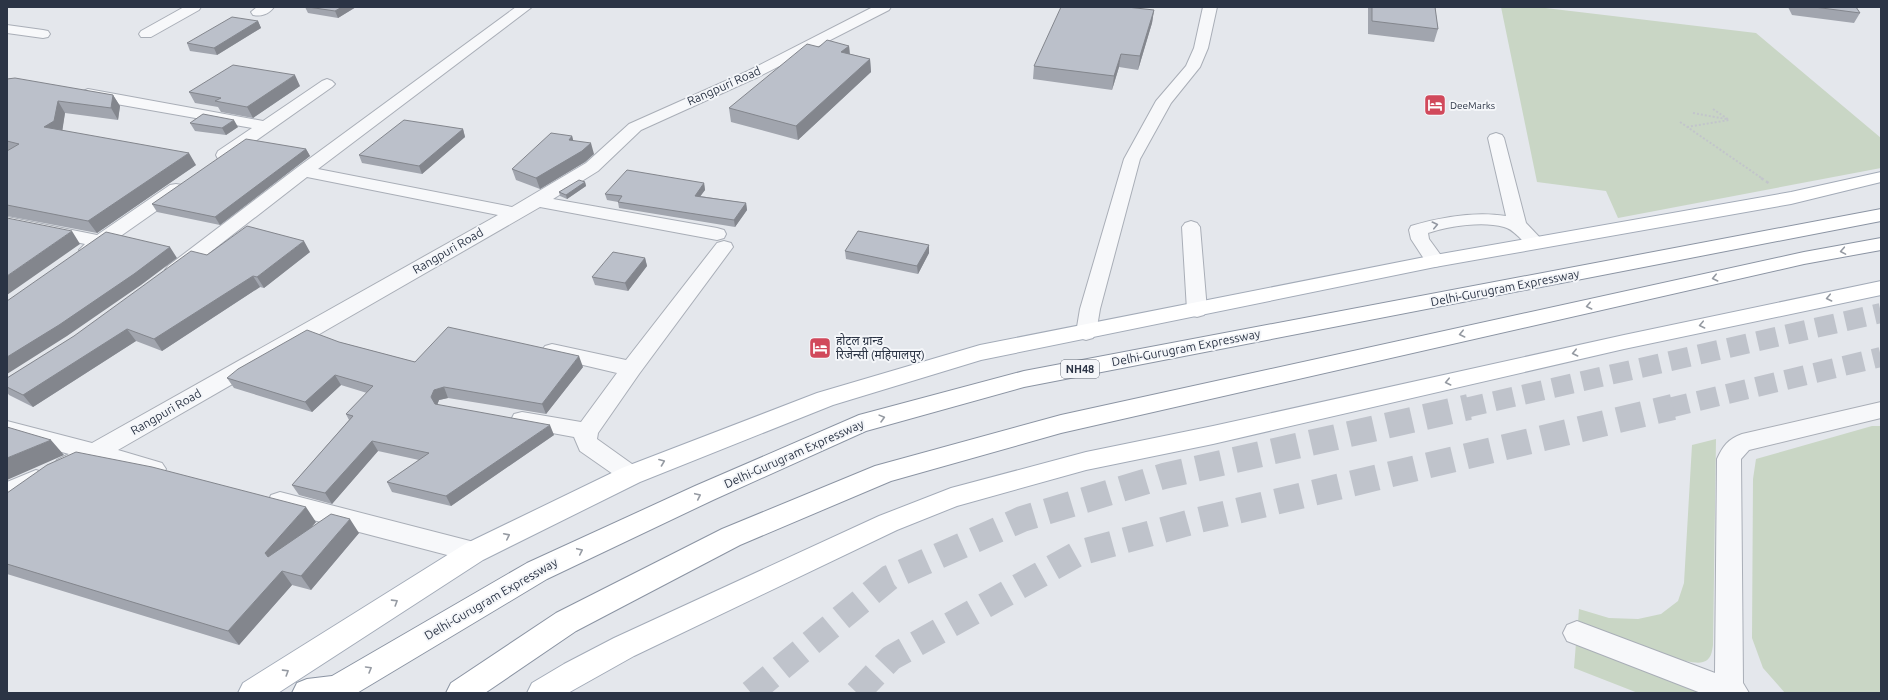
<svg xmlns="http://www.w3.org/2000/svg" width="1888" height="700" font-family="Ubuntu,'Noto Sans Devanagari',sans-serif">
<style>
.green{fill:#c9d6c5}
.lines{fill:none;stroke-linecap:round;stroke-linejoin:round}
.highway-tunnel-far1{stroke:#bfc3cb;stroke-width:20;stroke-dasharray:20 10;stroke-linecap:butt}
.highway-tunnel{stroke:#bfc3cb;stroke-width:26;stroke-dasharray:26 13;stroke-linecap:butt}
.minor-casing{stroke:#a9aeb7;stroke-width:2}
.major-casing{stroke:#a3abb8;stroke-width:2}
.highway-casing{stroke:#8b94a3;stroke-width:2}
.path-far1{stroke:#c2c5cb;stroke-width:2;stroke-dasharray:2 2;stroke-linecap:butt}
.path{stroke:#c2c5cb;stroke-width:2.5;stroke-dasharray:3 3;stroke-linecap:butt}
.minor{fill:#f7f8fa;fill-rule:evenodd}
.major{fill:#fff;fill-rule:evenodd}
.highway{fill:#fff;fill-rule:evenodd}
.wall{fill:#a1a5ae}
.shaded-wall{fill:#83868d}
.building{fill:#bbc0ca;stroke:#83868d}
.oneway{stroke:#9196a0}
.oneway2{stroke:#959aa2}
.labels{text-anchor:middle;stroke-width:4;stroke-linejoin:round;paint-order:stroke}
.far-poi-label{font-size:10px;fill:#2b3445;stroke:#f4f6f9;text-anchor:start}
.shield{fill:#f4f6f9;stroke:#676e7b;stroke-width:1}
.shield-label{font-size:11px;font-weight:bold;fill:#2b3445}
.street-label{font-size:12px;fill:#2b3445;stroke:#f4f6f9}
.poi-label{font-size:12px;fill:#2b3445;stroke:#f4f6f9;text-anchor:start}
</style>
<rect width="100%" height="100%" fill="#e4e7ec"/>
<path class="green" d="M1501,7H1537L1756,33L1881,138V168L1618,218L1606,191L1537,182Z
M1872,426H1881V693H1785L1763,668L1752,638L1753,479L1756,459Z
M1716,439L1713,645C1712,652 1711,660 1703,662C1686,668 1599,631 1578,623L1579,609L1609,618L1638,619L1661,614L1678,601L1684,583L1692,445Z
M1576,643L1700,692L1701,693H1638L1574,668Z"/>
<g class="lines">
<path class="highway-tunnel-far1" d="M1465,408L1881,313
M1669,408L1881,357"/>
<path class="highway-tunnel" d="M751,693L889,578L1022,519L1164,476L1469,407
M857,693L891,658L1079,553L1199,520L1673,407"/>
<g class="minor-casing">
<path id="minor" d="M184,7H201L199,10L151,37H141L139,34L141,31Z
M257,7H274C269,14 261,17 253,15L251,12Z
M516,7H532L318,169L512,207L586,163L629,124L748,71L873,7H891L889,10L758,77L641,130L598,171L553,199L717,228L724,230L726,234L724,238L717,240L540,207L118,450L162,463L166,469L162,475L154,478L96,462L65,475L57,472L53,466L57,460L69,454L7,437V421L92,443L498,215L307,177L182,274L175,276L168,274L165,270L168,266L298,167Z
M1203,7H1217L1208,48L1200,67L1171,103L1140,159L1100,309L1096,333L1093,338L1086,340L1079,338L1076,333L1080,309L1124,159L1156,101L1186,66L1194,48Z
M7,25L43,30L48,31L50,34L48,37L43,38L7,33Z
M327,79L332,81L335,84L332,87L230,159L224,160L218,159L216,155L218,151L252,128L88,99L83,97L80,94L83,91L88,89L263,121L322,81Z
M1496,133L1502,135L1504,138L1526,223L1545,243L1543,247C1524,252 1520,231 1504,227C1482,221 1450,226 1428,233L1429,239L1445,261L1442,265L1435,267L1428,265L1411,239L1409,230L1411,226C1441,217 1475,211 1506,216L1488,138L1490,135Z
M176,184L182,185L185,189L182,193L95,254L88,256L81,254L79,250L85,244L7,227V217L97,235L170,185Z
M1191,221L1197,223L1200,227L1207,310L1204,315L1197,317L1190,315L1187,310L1182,227L1185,223Z
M724,241L731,243L733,247L639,374L598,433L597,439L639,469L643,475L639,481L631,484L623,481L580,451L574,437L514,426L511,420L514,414L522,412L581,422L617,373L545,356L541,351L545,346L552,344L626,360L717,243Z
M1881,402V418L1749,450L1741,459L1743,683L1749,693H1701L1567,641L1563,633L1567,625L1577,621L1715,673L1717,459C1723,446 1728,439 1742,434Z
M36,470L44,473L48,479L44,485L7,501V482Z
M280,492L474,542L483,545L487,552L483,559L474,562L271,509L268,502L271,495Z"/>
</g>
<g class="major-casing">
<path id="major" d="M1881,172V182L1791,204L1435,267L981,360L833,405L640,482L483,560L278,693H238L243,683L465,544L622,468L817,393L980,345L1435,255L1791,192Z
M1881,281V295L1624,349L1213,444L1086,470L957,506L897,530L634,656L568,693H527L532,683L564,664L614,638L879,516L951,488L1086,452L1213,426L1624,335Z"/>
</g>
<g class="highway-casing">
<path id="highway" d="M1881,209V221L1024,387L866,431L713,500L547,579L357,693H292L297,683L307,679L332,676L527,563L695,486L859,415L1024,371Z
M1881,238V250L1804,264L1061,433L891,481L740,545L576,631L485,693H446L451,683L556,613L722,529L875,466L1061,415L1804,252Z"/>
</g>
<path class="path-far1" d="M1693,113L1726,119
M1680,122L1763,179
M1687,127L1729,120L1713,109"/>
<path class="path" d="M1761,178L1770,184"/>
<use href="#minor" class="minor"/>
<use href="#major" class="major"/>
<use href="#highway" class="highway"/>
</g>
<path class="wall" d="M305,7H356L338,18L308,13Z
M1368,7H1435L1438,29L1434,42L1368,34Z
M1788,7H1856L1860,13L1854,23L1792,15Z
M1154,10L1152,23L1138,70L1119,67L1112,90L1033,79L1034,66Z
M258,21L261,28L217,55L190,51L187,43Z
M849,46L850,54L870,59L871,72L798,140L731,122L729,108L819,47Z
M7,79L113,95L120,106L118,120L65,113L62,130L196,165L97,233L7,216Z
M300,86L253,118L221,112L218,107L195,103L189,92Z
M190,123L238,127L226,135L195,131Z
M463,129L465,137L422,174L362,163L359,155Z
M572,136L573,140L594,154L585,162L540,189L516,180L512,169Z
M306,149L310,156L220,225L157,212L152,204Z
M585,182L586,186L567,199L560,196L559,192Z
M704,183L705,190L700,196L746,203L747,210L735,227L619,208L618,202L607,200L605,194Z
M929,245V253L918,274L846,259L845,251Z
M310,252L264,288L260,287L162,351L136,341L33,407L9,395L7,392V378L207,255Z
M645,258L647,266L628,291L595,285L592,277Z
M339,342L415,362L583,367L546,414L448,398L439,400L437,405L554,435L451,506L392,492L387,482L419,460L378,451L332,504L299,495L292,485L349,420L346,414L367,393L341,385L312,412L234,388L227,378Z
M7,493L316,522L310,528L359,533L311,590L292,585L239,645L7,574Z"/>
<path class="shaded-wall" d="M342,7H356L338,18L335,11Z
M1154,10L1152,23L1138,70L1140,56Z
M258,21L261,28L217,55L214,48Z
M849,46L850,59L841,52Z
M1121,54L1119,67L1112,90L1114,76Z
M870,59L871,72L798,140L796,126Z
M295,75L300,86L253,118L247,107Z
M113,95L120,106L118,120L111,108Z
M58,101L65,113L62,133L44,127Z
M234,120L238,127L226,135L222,128Z
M463,129L465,137L422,174L419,166Z
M572,136L575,147L569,140Z
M591,143L594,154L585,162L540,189L536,178Z
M306,149L310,156L220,225L215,217Z
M189,153L196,165L97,233L88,221Z
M585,182L586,186L567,199L566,195Z
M704,183L705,190L696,202L695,196Z
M746,203L747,210L735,227L734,220Z
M72,231L80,244L7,295V276Z
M304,241L310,252L264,288L257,277Z
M929,245V253L918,274L917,266Z
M170,247L177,258L141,285L67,336L7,374V357Z
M645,258L647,266L628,291L625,283Z
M253,276L260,287L162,351L154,339Z
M127,329L136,341L33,407L23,395Z
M579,356L583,367L546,414L542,404Z
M335,375L341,385L312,412L305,402Z
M444,387L448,398L439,400L436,408L431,397L434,390Z
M550,425L554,435L451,506L446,496Z
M51,440L64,455L7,480V458Z
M372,441L378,451L332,504L325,493Z
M306,507L316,522L275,568L265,553Z
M350,519L359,533L311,590L301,576Z
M282,571L292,585L239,645L228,631Z"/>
<path class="building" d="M308,7H342L335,11Z
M1061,7H1127L1154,10L1140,56L1121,54L1114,76L1034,66Z
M1372,7H1435L1438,29L1372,21Z
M1814,7H1856L1860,13Z
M232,17L258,21L214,48L187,43Z
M827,40L849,46L841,52L870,59L796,126L729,108L807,44L819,47Z
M233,65L295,75L247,107L215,101L221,98L189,92Z
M15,78L113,95L111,108L58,101L54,121L44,127L189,153L88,221L7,205V151L19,144L7,141V79Z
M203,114L234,120L222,128L190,123Z
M404,120L463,129L419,166L359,155Z
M551,133L572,136L569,140L591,143L582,151L536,178L512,169Z
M246,139L306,149L215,217L152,204Z
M627,170L704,183L695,196L746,203L734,220L618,202L622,196L605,194Z
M579,180L585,182L566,195L559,192Z
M7,218L72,231L7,276Z
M247,226L304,241L257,277L253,276L154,339L127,329L23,395L7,387V378L74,336L191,251L207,255Z
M858,231L929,245L917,266L845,251Z
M106,232L170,247L134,274L59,325L7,357V301Z
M613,252L645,258L625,283L592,277Z
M448,327L579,356L542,404L444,387L434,390L431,397L435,404L550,425L446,496L387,482L429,453L372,441L325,493L292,485L353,416L346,414L373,386L335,375L305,402L227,378L238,369L307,330L339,342L415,362Z
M7,427L51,440L7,458Z
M76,452L152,467L306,507L265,553L268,557L331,514L350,519L301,576L282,571L228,631L7,564V493L47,465Z"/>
<defs><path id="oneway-chevron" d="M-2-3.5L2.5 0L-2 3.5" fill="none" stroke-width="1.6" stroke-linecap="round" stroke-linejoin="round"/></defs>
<use class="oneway" href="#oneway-chevron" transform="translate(1435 225) rotate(-13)"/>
<g class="oneway2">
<use href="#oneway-chevron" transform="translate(1843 251) rotate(170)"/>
<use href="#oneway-chevron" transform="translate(1715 278) rotate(167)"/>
<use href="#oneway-chevron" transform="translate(1829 298) rotate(168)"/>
<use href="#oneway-chevron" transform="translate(1589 306) rotate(167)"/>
<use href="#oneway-chevron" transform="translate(1702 325) rotate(168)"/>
<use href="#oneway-chevron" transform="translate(1462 334) rotate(167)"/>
<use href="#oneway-chevron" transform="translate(1575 353) rotate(167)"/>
<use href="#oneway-chevron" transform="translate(1448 382) rotate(167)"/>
<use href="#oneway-chevron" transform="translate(882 418) rotate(-15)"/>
<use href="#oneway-chevron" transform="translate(662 462) rotate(-21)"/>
<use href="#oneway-chevron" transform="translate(698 496) rotate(-25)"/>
<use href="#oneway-chevron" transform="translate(507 536) rotate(-26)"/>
<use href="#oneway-chevron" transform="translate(580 551) rotate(-25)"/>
<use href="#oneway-chevron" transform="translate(395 602) rotate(-32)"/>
<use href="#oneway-chevron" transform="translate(369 669) rotate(-30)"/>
<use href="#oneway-chevron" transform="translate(286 672) rotate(-32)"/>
</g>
<defs>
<g id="hotel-square" transform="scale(1.15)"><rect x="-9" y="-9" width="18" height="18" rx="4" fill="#d1495b" stroke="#f4f6f9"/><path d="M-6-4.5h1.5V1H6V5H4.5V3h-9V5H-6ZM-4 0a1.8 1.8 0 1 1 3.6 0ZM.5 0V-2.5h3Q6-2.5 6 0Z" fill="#fff"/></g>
</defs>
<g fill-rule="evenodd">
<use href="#hotel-square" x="1435" y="105"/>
<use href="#hotel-square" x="820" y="348"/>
</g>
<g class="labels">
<g class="far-poi-label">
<text x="1450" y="109">DeeMarks</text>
</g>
<rect class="shield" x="1061" y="360" width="38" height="18" rx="3"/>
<g class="shield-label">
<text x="1080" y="373">NH48</text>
</g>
<g class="street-label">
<text transform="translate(724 86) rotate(-24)" y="4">Rangpuri Road</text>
<text transform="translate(448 251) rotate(-30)" y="4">Rangpuri Road</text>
<text transform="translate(1505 288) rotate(-11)" y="4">Delhi-Gurugram Expressway</text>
<text transform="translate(1186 348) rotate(-11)" y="4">Delhi-Gurugram Expressway</text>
<text transform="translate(166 412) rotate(-30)" y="4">Rangpuri Road</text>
<text transform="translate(794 454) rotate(-24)" y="4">Delhi-Gurugram Expressway</text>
<text transform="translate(491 599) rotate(-30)" y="4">Delhi-Gurugram Expressway</text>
</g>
<g class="poi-label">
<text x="836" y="345">होटल ग्रान्ड<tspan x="836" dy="14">रिजेन्सी (महिपालपुर)</tspan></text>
</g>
</g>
<rect width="1888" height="700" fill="none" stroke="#2b3445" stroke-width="16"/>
</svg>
